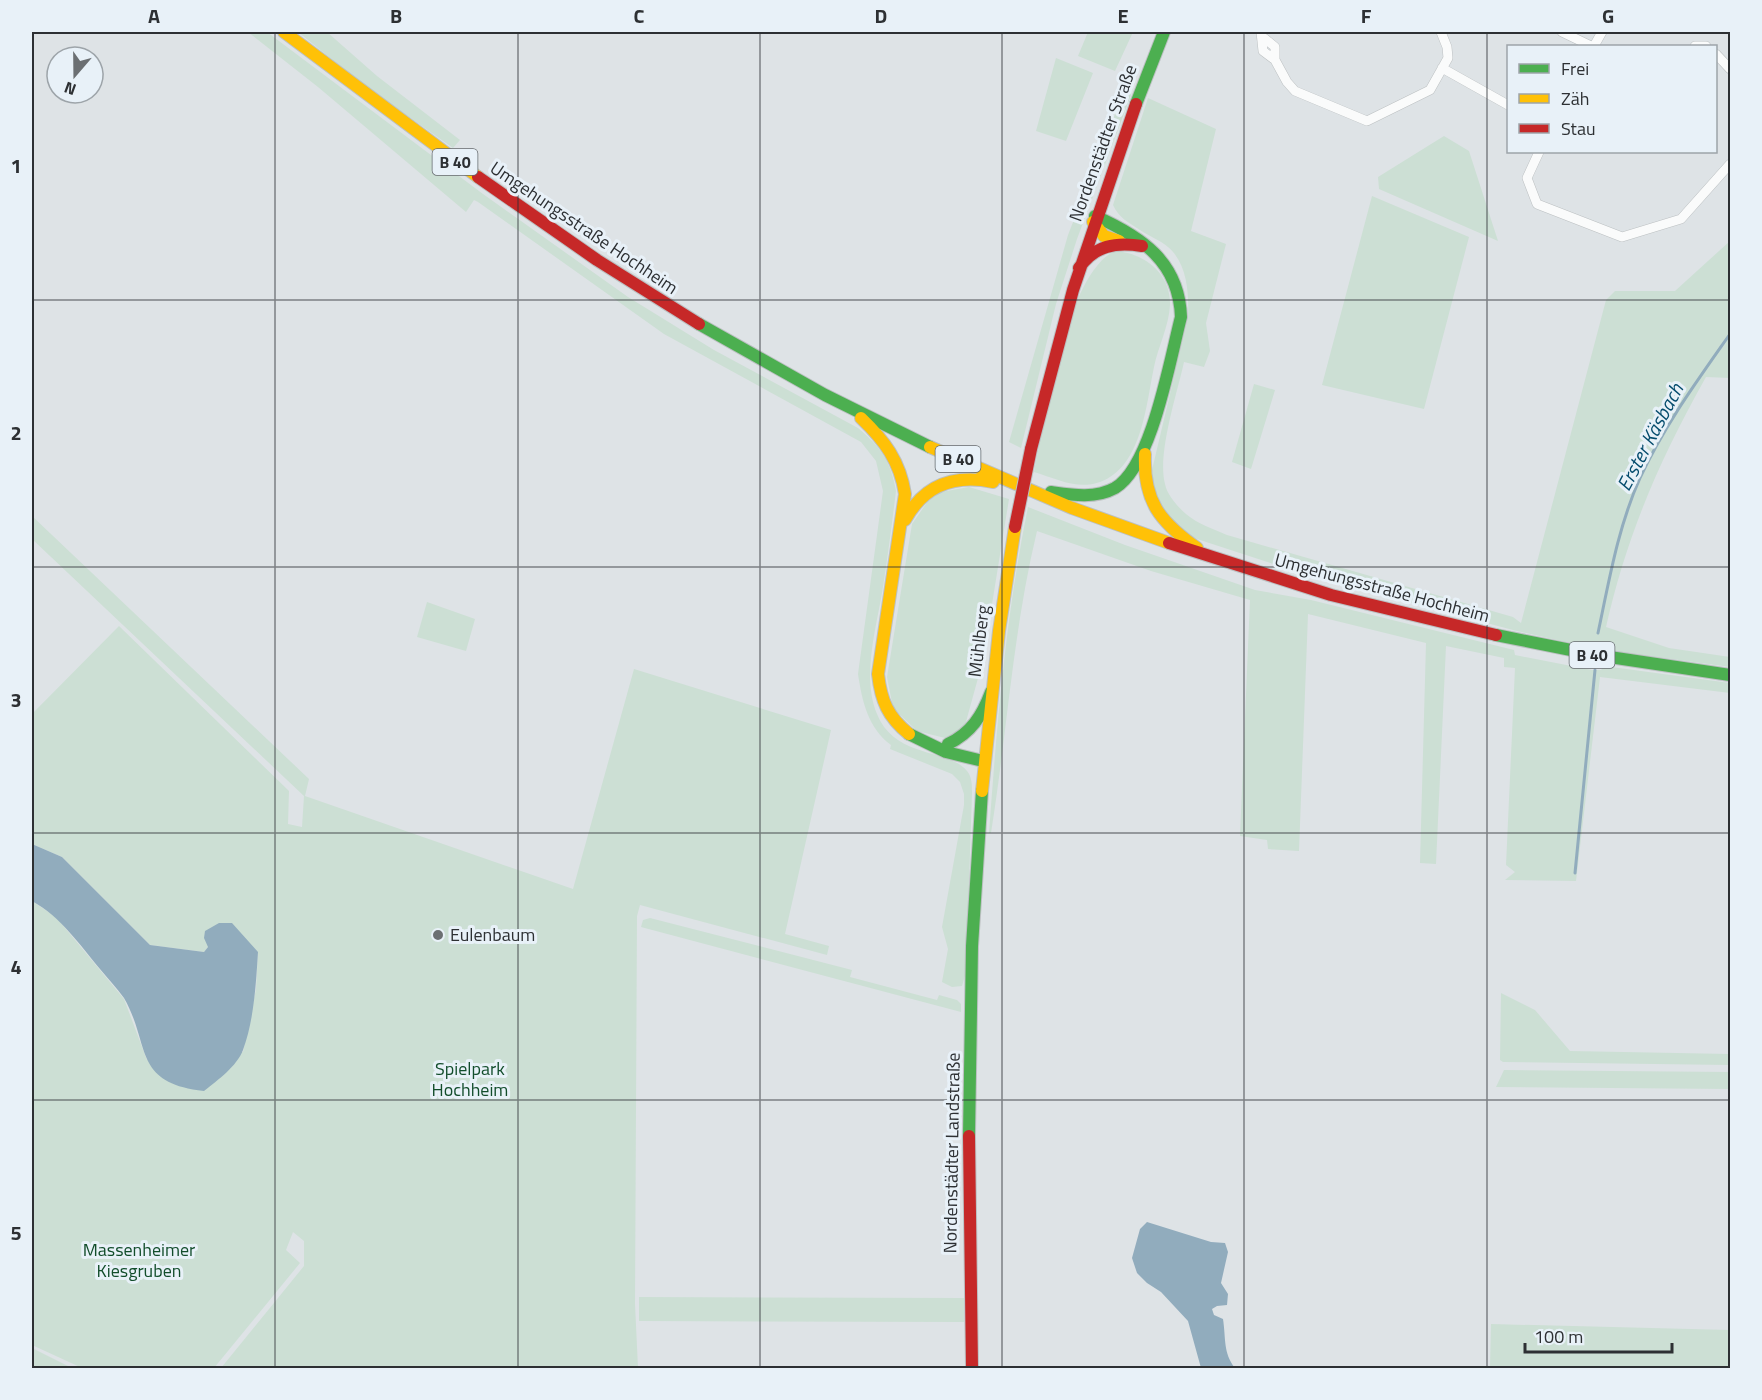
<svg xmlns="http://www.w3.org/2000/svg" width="1762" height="1400" font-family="'Titillium Web',sans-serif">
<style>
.green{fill:#ccdfd4}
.water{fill:#91acbd}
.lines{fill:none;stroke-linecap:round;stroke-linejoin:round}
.stream{stroke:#91acbd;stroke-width:3}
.street-casing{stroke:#bcc0c2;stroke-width:10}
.fast-casing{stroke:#bcc0c2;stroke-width:14}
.slow-casing{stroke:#bcc0c2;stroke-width:14}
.jam-casing{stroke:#bcc0c2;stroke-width:14}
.street{stroke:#fafbfb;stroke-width:9}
.fast{stroke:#4caf50;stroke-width:12}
.slow{stroke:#ffc107;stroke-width:12}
.jam{stroke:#c62828;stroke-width:12}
.jam-bridge-casing{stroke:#bcc0c2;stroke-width:14;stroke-linecap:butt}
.jam-bridge{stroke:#c62828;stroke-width:12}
.grid{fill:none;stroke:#2d3033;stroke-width:1.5;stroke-opacity:0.55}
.poi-dot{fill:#6b6f72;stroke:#e8f1f8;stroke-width:2}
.labels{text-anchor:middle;stroke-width:6;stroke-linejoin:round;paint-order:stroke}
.shield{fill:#e8f1f8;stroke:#656a6e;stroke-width:1.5}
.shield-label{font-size:16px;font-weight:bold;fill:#2d3033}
.street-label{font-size:18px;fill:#2d3033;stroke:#e8f1f8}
.poi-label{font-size:18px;fill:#2d3033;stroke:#e8f1f8;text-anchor:start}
.park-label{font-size:18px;fill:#124d2b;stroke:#e8f1f8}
.water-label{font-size:20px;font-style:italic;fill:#054c6d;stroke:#e8f1f8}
.neatline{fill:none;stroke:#2d3033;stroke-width:2}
.grid-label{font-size:20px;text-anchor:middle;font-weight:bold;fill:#2d3033}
</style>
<rect width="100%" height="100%" fill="#dee3e6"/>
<path class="green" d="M248,32H267L483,194L628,297L714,350L858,428C881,447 891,462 896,491C892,523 888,555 883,587C877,626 861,676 877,714C895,759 948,748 967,771C972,777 972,785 972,793L966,972L962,986L952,987L942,982L948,949L942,927L964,805V794L960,782L952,774L890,749L891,745C868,728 862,701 858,674L883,491L876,461L861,442L664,334L478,202L474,200L466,212L318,87Z
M298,32H327L377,76L460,140L453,148L364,85Z
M1088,32H1133L1115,71L1078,56Z
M1056,58L1093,73L1066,141L1036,131Z
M1128,89L1131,95L1077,239L1056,304L1021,448L1009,442L1068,235L1122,96Z
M1148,98L1216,129L1191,231L1226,244L1206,323L1210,351L1204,367L1184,362C1177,394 1157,454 1165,484C1167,495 1178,507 1186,514C1198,524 1213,529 1227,535L1513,617L1521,623L1606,300L1615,291H1675L1730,241V378L1706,377C1660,459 1627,534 1606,627L1669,648L1730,657V667L1592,648L1513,630L1310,576L1197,539L1184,533L1161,508L1154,492L1152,470L1188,318C1189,295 1188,264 1168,247C1160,240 1149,236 1140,230C1128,222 1119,218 1113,205Z
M1444,136L1469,151L1498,241L1379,189L1378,177Z
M1372,196L1469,237L1424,409L1322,385Z
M1115,251C1144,253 1171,273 1170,305C1169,326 1158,347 1154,367C1146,405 1142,467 1100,482C1077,490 1057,479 1034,472C1045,421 1066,273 1115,251Z
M1254,384L1275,390L1251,469L1232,462Z
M969,487L1009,499L983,660L964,729L945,738L917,731L893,708L887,677L912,524L928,501L941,492Z
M1028,507L1125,545L1255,590L1311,600L1514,650L1515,655L1592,670H1601L1604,666L1730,683V693L1600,677L1576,881L1505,880L1515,872L1506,865L1515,668L1504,667V658L1446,646L1436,864L1420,863L1426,643L1308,614L1299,851L1268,849L1267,840L1240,836L1250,600L1151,571L1037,531C1013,630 1007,733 991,833H989C997,723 1006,614 1028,507Z
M32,516L309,779L305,796L573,889L634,669L831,730L785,934L829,946L827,955L640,905L637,916L635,1304L638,1368H221L304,1266V1241L293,1232L286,1250L300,1263L214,1368H82L32,1345V901L56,917L124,999L147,1060L243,1052L256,989L258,952L208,947L204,952L150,945L62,857L32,844V714L119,626L289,791L288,824L302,827L304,796L32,539Z
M427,602L475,619L466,651L417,637Z
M650,918L852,970L850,977L937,1000L939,995L957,1000L961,1004V1012L641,927L643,920Z
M1501,993L1535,1010L1570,1051L1730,1054V1065L1503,1062L1500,1060Z
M1504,1070L1730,1072V1089L1496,1087Z
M639,1297L964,1298V1322L639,1321Z
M1491,1324L1730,1330V1368H1490Z
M32,1348L72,1368H32Z"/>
<path class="water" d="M32,844L62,857L150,945L204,952L208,947L204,938L205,931L219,923H232L258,952C256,984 254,1020 243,1050C237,1066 218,1080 204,1091C132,1083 151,1045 124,998C117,988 108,979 100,969C79,944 61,917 32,901Z
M1147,1222L1211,1242L1225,1243L1228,1252L1221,1283L1228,1294L1227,1305L1217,1306L1212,1309L1214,1315L1223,1319C1226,1338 1223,1353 1235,1368H1201L1188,1321L1161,1292L1147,1283L1137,1273L1132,1258L1140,1229Z"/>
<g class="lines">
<path class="stream" d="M1598,633C1609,581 1618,527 1640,478C1664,426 1697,381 1730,334
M1575,873L1595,670"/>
<g class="street-casing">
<path id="street" d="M1261,32L1263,51L1275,60L1287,82L1295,91L1367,121L1430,90L1448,58L1447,47L1441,32
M1562,32L1591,46
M1264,38L1275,47V60
M1594,46L1602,32
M1695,46H1706
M1716,54L1730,69
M1442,68L1508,105
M1539,152L1527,178L1537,204L1622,237L1681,219L1730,164"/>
</g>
<g class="fast-casing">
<path id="fast" d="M1136,104L1164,32
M699,324L825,395L930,447
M1051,492C1072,495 1095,499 1115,488C1152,466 1170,359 1181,317C1179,262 1142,237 1095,216
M1496,635L1596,655L1730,675
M909,734L946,752L983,761
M948,744C971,733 982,716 991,692
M969,1136L972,946L982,791"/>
</g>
<g class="slow-casing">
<path id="slow" d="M284,32L478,177
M1093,222L1104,236L1119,241
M861,418C884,440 900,461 905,494L878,674C881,701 888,717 909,734
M930,447L1072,508L1169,543
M1145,454C1143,501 1160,522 1197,548
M905,520C924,485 954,474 993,482
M982,791L999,631L1015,527"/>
</g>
<g class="jam-casing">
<path id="jam" d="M478,177L597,260L699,324
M1079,268C1095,245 1116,242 1142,246
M1031,449L1073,290L1136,104
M1169,543L1331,595L1496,635
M969,1136L972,1368"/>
</g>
<use href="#street" class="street"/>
<use href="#fast" class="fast"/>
<use href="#slow" class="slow"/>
<use href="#jam" class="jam"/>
<g class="jam-bridge-casing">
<path id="jam-bridge" d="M1015,527L1031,449"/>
</g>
<use href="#jam-bridge" class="jam-bridge"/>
</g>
<path class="grid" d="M275,32V1368M518,32V1368M760,32V1368M1002,32V1368M1244,32V1368M1487,32V1368M32,300H1730M32,567H1730M32,833H1730M32,1100H1730"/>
<circle class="poi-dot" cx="438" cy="935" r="6"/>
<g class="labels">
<g class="shield">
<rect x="432.5" y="149" width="45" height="26" rx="4.5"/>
<rect x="935.5" y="446" width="45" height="26" rx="4.5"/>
<rect x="1569.5" y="642" width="45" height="26" rx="4.5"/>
</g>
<g class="shield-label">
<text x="455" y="168">B 40</text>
<text x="958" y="465">B 40</text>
<text x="1592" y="661">B 40</text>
</g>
<g class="street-label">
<text transform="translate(1103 143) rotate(-70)" y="6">Nordenstädter Straße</text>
<text transform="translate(584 228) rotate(34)" y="6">Umgehungsstraße Hochheim</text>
<text transform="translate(1382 588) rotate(15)" y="6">Umgehungsstraße Hochheim</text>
<text transform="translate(979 641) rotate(-83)" y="6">Mühlberg</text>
<text transform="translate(952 1153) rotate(-89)" y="6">Nordenstädter Landstraße</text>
</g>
<g class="poi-label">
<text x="450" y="941">Eulenbaum</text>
</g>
<g class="park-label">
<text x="470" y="1075">Spielpark<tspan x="470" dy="21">Hochheim</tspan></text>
<text x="139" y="1256">Massenheimer<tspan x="139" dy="21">Kiesgruben</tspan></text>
</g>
<g class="water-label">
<text transform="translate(1650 437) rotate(-62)" y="7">Erster Käsbach</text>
</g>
</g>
<rect width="1762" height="1400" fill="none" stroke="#e8f1f8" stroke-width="66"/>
<rect x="1507" y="45" width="210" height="108" fill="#e8f1f8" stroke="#9da4a9" stroke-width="1.5"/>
<rect x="1519" y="64" width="30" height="9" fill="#4caf50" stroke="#9da4a9" stroke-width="1.5"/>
<text x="1561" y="75" font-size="18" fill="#2d3033">Frei</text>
<rect x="1519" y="94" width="30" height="9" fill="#ffc107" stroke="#9da4a9" stroke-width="1.5"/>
<text x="1561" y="105" font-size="18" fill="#2d3033">Zäh</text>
<rect x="1519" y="124" width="30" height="9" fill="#c62828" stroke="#9da4a9" stroke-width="1.5"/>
<text x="1561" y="135" font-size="18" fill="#2d3033">Stau</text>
<g transform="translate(75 75) rotate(200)"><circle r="28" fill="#e8f1f8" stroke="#9da4a9" stroke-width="1.5"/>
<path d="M0-4.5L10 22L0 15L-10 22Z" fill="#6b6f72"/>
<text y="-9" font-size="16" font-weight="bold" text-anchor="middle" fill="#2d3033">N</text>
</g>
<path d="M1525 1343v9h147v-9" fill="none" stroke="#2d3033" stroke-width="3"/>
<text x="1534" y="1343" font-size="18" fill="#2d3033" stroke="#e8f1f8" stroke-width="4.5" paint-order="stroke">100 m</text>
<rect x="33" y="33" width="1696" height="1334" class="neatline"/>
<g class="grid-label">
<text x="154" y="23">A</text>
<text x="396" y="23">B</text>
<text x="639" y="23">C</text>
<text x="881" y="23">D</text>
<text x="1123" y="23">E</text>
<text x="1366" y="23">F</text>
<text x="1608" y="23">G</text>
<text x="16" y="173">1</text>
<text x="16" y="440">2</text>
<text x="16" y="707">3</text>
<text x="16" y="974">4</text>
<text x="16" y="1240">5</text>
</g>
</svg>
